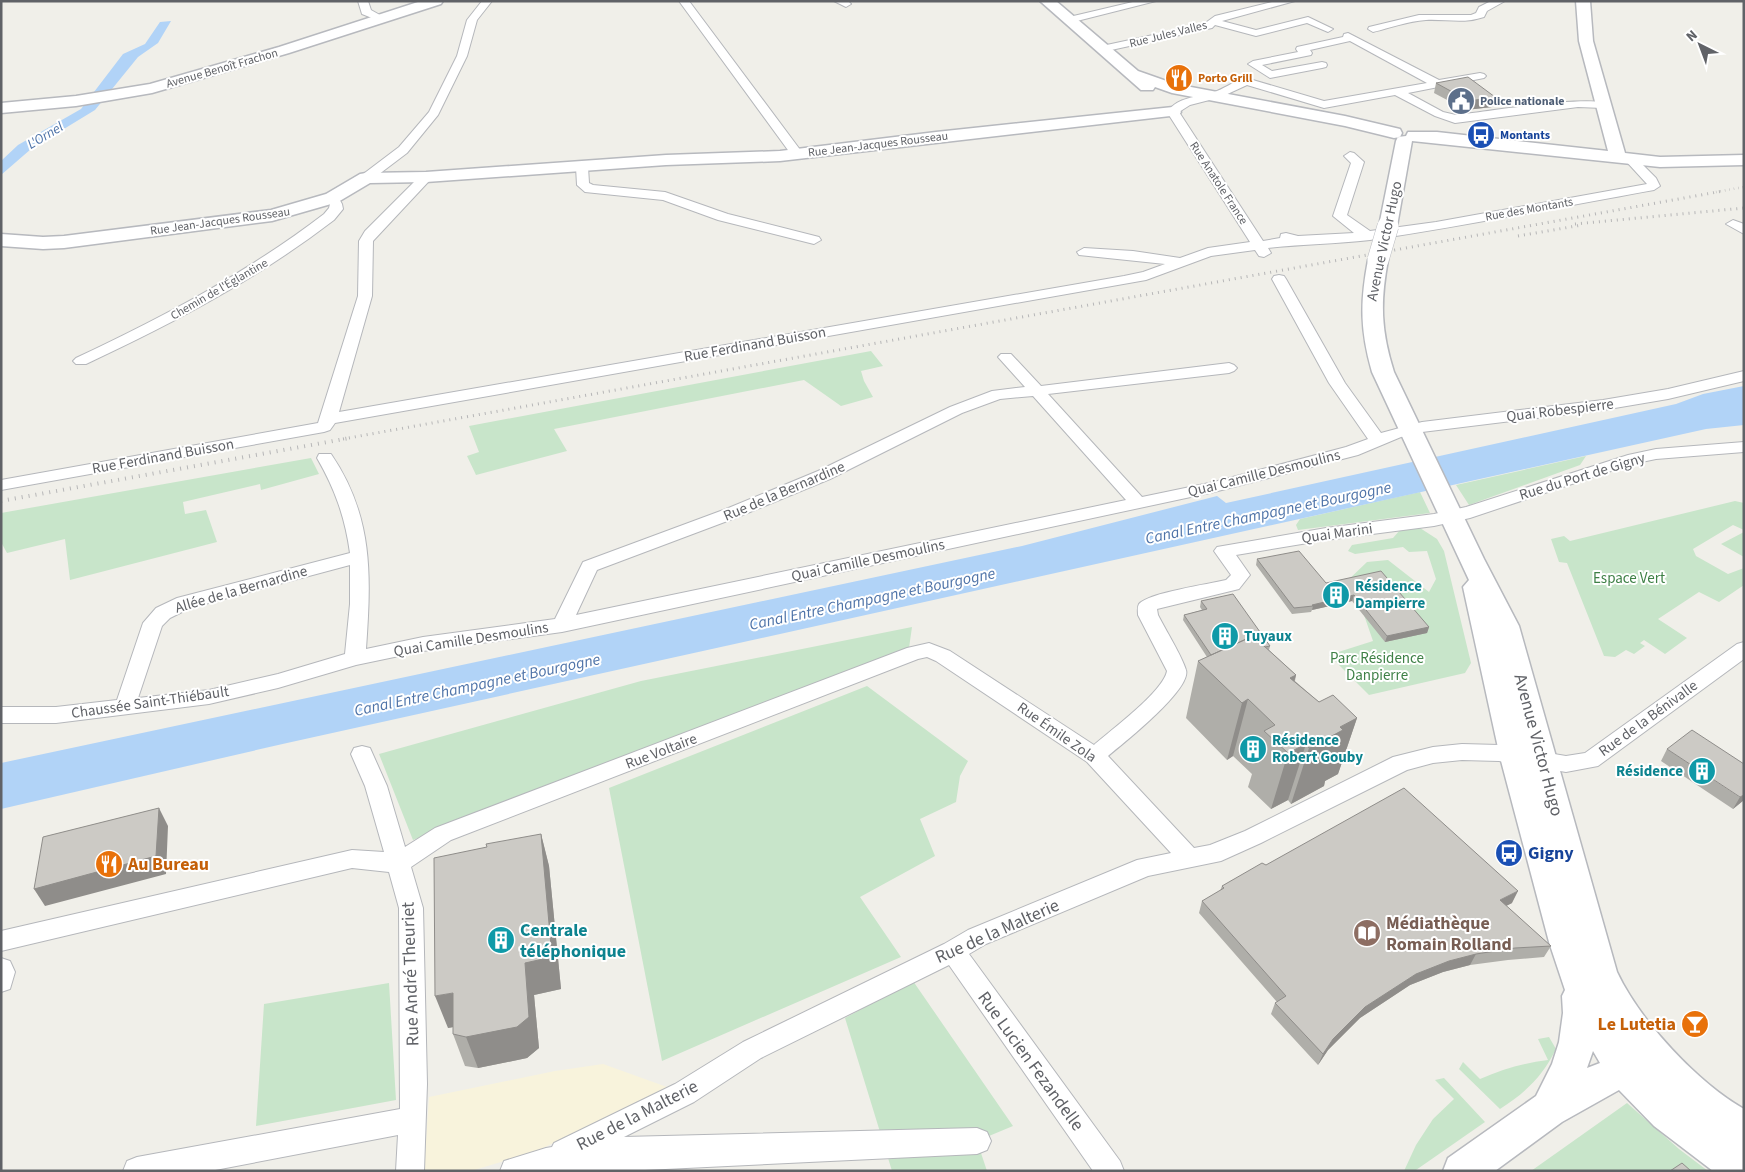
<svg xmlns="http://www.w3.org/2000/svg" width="1745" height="1172" font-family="'Source Sans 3',sans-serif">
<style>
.green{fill:#c8e5ca}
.sand{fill:#f8f3dc}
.water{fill:#b1d3f7}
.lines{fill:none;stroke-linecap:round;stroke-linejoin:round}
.street-casing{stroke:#b5b7bb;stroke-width:2}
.secondary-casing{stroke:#b7b9be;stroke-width:3}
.street{fill:#fff;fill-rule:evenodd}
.secondary{fill:#fff;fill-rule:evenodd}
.rail-far2{stroke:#b6b6b7;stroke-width:2.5;stroke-dasharray:0.5 4;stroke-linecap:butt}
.rail-far1{stroke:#b6b6b7;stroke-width:3;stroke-dasharray:1 5;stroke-linecap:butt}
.rail{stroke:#b6b6b7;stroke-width:4;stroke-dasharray:1 6;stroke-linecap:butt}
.secondary-bridge-casing{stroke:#b7b9be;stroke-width:22;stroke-linecap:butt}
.secondary-bridge{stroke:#fff;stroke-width:21}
.wall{fill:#afaea9}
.shaded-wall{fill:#8f8d8a}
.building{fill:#cccac5;stroke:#8f8d8a}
.labels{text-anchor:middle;stroke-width:4;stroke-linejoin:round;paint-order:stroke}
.far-street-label{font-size:12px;fill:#606267;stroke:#fff}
.far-food-label{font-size:12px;font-weight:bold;fill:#c56008;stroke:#fff;text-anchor:start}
.far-service-label{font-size:12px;font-weight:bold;fill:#4e5e75;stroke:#fff;text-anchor:start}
.far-transit-label{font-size:12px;font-weight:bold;fill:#164399;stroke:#fff;text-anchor:start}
.far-water-label{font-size:14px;font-style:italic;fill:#4e73a8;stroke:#fff}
.street-label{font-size:15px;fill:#606267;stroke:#fff}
.park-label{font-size:15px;fill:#3e8046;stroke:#fff}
.culture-label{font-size:15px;font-weight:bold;fill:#0d838f;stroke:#fff;text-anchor:start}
.water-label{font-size:16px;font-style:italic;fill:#4e73a8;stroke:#fff}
.near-street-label{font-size:18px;fill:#606267;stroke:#fff}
.near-transit-label{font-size:18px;font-weight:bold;fill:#164399;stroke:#fff;text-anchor:start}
.near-food-label{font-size:18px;font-weight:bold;fill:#c56008;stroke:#fff;text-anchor:start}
.near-education-label{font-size:18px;font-weight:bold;fill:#785e54;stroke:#fff;text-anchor:start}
.near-culture-label{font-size:18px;font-weight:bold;fill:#0d838f;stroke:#fff;text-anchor:start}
</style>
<rect width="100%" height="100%" fill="#f0efe9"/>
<path class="green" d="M871,351L883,366L861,371L864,381L873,397L841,406L804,380L554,429L567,451L476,475L467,456L479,452L469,426Z
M1586,456L1580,465L1469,505L1456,485Z
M311,458L319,474L261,490L260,484L183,502L185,514L206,510L217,542L70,580L65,539L7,553L1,542V513Z
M1420,492L1430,513L1298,530L1296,525L1300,519Z
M1735,501L1744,503V530L1733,525L1693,549L1696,556L1728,574L1744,568V585L1719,602L1699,592L1658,619L1687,638L1665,654L1644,640L1640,643L1645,646L1634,654L1626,650L1615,657L1604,656L1567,563L1559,562L1551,539L1564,536L1570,541Z
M1420,528L1437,539L1444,551L1471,663L1465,673L1369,695L1329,655L1373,641L1364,615L1344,584L1367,562L1388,560L1429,592L1436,579L1427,551L1409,552L1403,547L1355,554L1348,551L1352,545L1393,538L1400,530Z
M1744,532V557L1721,544Z
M912,627L909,648L413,840L379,754L641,681Z
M867,686L968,761L960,776L956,802L920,819L935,856L860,897L901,957L662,1061L609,788Z
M913,981L1013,1126L977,1141L987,1171H892L845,1018Z
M389,983L396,1100L256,1126L264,1004Z
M1549,1037L1556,1049C1543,1076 1525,1093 1500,1109L1459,1069L1463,1062L1480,1079C1503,1069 1524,1063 1548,1060L1538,1039Z
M1444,1078L1485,1122L1416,1170L1404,1171L1416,1145L1433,1119L1454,1099L1435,1080Z
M1627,1103L1679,1149L1708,1171H1531Z"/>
<path class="sand" d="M603,1064L667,1087L537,1151L471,1171H424L429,1097L555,1071Z"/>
<path class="water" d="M171,21L158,43L138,57L95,110L31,149L1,175V161L18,145L81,109L123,54L145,44L160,22Z
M1744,386V425L1706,429L287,743L1,809V763L1022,546L1217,496L1226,503L1676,404L1703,394Z"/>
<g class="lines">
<g class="street-casing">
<path id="street" d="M358,1H368L371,10L387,19L382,22L362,14Z
M482,1H492L477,20L467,56L438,115L407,153L370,181H362L360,178L362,175L399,147L429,112L457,56L467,20Z
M679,1H689L801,151L803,154L801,157H793Z
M834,1H848L851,4L846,7Z
M1137,1H1156L1069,23L1064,20L1065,18Z
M1276,1H1295L1222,21L1256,30L1308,17L1333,29L1328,32L1307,23L1256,36L1215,25L1212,28L1102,52L1097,49L1102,46L1204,24L1215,16Z
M1491,1H1505L1487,11L1484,17C1464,24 1446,19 1426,20C1408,21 1390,28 1373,32L1368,29L1369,27L1419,15H1471L1476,13L1479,7Z
M1348,33L1439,80L1480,73L1484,74L1486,76L1484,78L1408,93L1443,112L1456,115C1478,113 1598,93 1609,105L1603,108L1578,107L1455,123L1435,116L1395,95L1324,108L1247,85L1221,97L1190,105L1179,112L1263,241L1280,238L1281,234L1286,233L1298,236L1354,233L1333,216L1351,163L1344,156L1350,152L1354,153L1364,162L1347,215L1370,231L1436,222L1647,184L1625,160L1631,156L1635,157L1656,178L1660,186L1654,190C1559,207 1465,226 1370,240C1336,244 1302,244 1268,248L1271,253L1264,257L1259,256L1255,250L1211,256L1146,280L335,423L330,430L324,432L1,490V480L318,423L358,296L359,241L365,231L422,174L426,173L432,177L430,180L373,241L372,296L339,412L1124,276L1143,272L1165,264L1079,255L1077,252L1084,248L1133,251L1180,258L1208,248L1250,242L1167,112C1180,95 1199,98 1217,91C1227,87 1236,80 1246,78L1324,101L1427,83L1350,41L1310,50L1312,53L1311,55L1262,65L1272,71L1322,62L1326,63L1327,65L1326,67L1322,68L1270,78L1248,64L1253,61L1298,52L1296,49L1297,47L1343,37L1344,34Z
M582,163L588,167L589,183L593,185L665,192L728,214L819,237L821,240L814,244L718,220L663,200L585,192L577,185L576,167Z
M332,194L337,195L342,204L343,209L334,220C257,279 174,323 86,364H76L73,361L76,358C163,317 247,273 324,214L329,208L330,204L326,198Z
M1733,220L1744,224V234L1726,224Z
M1279,275L1284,276L1286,279L1345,383L1381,433L1422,422L1603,400L1668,389L1744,371V381L1668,399L1603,410L1422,432L1401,437L1358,455L1214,492L562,632L423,651L356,665L278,688L209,704L56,723H1V707H56L117,700L143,623L156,608L177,598L350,553C345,517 335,489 317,458L319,454H331C374,517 371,577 366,649L423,637L555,619L583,562L726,509L818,471L950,407L992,391L1025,387L998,357L1001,354H1011L1041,386L1229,363L1234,365L1237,368L1234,371L1229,373L1048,394L1142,497L1214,482L1346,447L1368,439L1329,383L1272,279L1274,276ZM1033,396L1126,500L576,615L597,570L738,517L830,479L962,413L1000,399ZM350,565V604L345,654L278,674L209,690L138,698L162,626L170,618L190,608Z
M1744,442V452L1656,459L1632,464L1470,518L1434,526L1326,540L1236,555L1250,575L1239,589L1157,609L1158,615C1165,629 1182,656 1186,670C1192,689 1124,743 1108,756L1194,848L1210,845L1245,831L1393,757L1433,747L1462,744L1499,745L1566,756L1585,753L1737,644L1744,642V659L1598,766L1566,772L1499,761L1462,760L1433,763L1407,770L1261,843L1221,861L1148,876L986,944L969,954L1120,1161L1124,1171H1093L949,965L761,1058L694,1102L624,1137L977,1128L987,1132L991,1141L987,1150L977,1154L624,1171H500L504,1161L546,1148L552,1147L554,1143L675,1084L743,1042L944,944L968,930L1137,860L1171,853L1087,762L936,661L927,657L918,659L451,840L411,867L423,908L427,1084L424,1171H396L398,1135L210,1171H123L127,1161L137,1157L400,1109L399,908L389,872L352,868L1,951V931L352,850L384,852L365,786L351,754L354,748L362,746L370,748L387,786L405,847L435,828L907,648L929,643L950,651L1094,745C1111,730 1163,692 1167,671L1138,615C1138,611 1137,608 1139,604C1148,593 1209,584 1226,580L1231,575L1214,551L1217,547L1326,528L1434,514L1466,507L1628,455L1656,449Z
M1,958L10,961L15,972L10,989L1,992Z"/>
</g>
<g class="secondary-casing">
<path id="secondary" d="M421,1H443L441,4L289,53L152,93L76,106L1,113V103L76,96L150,84L279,47Z
M1040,1H1056L1138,71L1175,84L1345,116L1400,129L1402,133L1400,137L1394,138L1345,126L1172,93L1155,87L1153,90H1141Z
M1576,1H1590L1593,41L1625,153L1660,157L1744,155V165L1660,167L1412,141L1397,226L1395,230L1388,232L1381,230L1379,226L1396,141L1398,137L1406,136L1408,132H1437L1608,151L1579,41Z
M1173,107L1179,109L1181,112L1179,115L780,161L666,165L426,182L370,183L338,202L272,221L64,248L43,249L1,246V234L43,237L64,236L271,210L326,194L360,174L366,173L426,172L666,155L780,151L936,132Z
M1378,254L1385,256L1388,260C1380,303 1381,331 1394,372L1484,559L1519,626L1617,972C1640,1021 1698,1083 1744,1109V1171H1713L1654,1126L1619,1090L1562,1122L1495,1171H1443L1448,1158L1536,1096L1552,1064L1559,1042L1563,1013L1562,996L1565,990L1549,942L1500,757L1463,587L1469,580L1372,372C1360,330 1360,302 1368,260L1371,256ZM1593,1051L1600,1063L1587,1068Z"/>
</g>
<use href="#street" class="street"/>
<use href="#secondary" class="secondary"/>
<path class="rail-far2" d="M1716,192L1744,187"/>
<path class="rail-far1" d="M1575,224L1744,208
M1518,236L1582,225
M343,439L1723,191"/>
<path class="rail" d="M1,501L350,438"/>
<g class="secondary-bridge-casing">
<path id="secondary-bridge" d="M1378,260L1388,226"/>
</g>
<use href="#secondary-bridge" class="secondary-bridge"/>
</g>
<path class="wall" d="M1436,83L1495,97L1492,107L1466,110L1434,93Z
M1257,559L1326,583L1429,627L1427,633L1385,642L1352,601L1312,610L1311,612L1292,614L1256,565Z
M1201,601L1270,646L1269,650L1296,675L1295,681L1319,702L1357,718L1338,774L1325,781L1324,786L1291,804L1288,800L1271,809L1248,787L1252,774L1233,756L1227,760L1186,718L1198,661L1207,657L1183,620L1184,615L1202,610L1200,607Z
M1667,749L1744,800L1733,809L1661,761Z
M541,834L549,866L561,989L534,995L539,1048L527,1058L478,1068L465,1066L453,1034V1027L448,1028L487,847Z
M1266,865L1512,903L1506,906L1551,946L1544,957L1508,960L1470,965L1443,972L1410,985L1360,1018L1328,1050L1318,1065L1271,1014L1275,1003L1277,1002L1199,913L1202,901L1220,891L1222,886Z"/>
<path class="shaded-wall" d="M1495,97L1492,107L1466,110L1469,101Z
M1354,595L1352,601L1312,610L1313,606L1312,605Z
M1429,627L1427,633L1385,642L1387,636Z
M1296,675L1280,731L1290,678Z
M1248,699L1233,756L1227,760L1242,703Z
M1357,718L1338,774L1325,781L1324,786L1291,804L1309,748L1340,727Z
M1306,744L1288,800L1271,809L1288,753Z
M1744,795V800L1733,809L1740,797Z
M159,808L168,826L166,874L45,906L34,889Z
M541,834L549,866L561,989L534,995L539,1048L527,1058L478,1068L466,1037L525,963Z
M1518,891L1512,903L1494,912L1500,900Z
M1476,954L1470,965L1443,972L1410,985L1360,1018L1328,1050L1318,1065L1323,1054L1333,1039L1365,1007L1416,974L1449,961Z
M453,993L465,1025L448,1028L435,996Z"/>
<path class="building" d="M1468,77L1495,97L1469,101L1436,83Z
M1299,551L1326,583L1381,571L1429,627L1387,636L1354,595L1312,605L1313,606L1294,608L1257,559Z
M1233,594L1270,646L1265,647L1253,636L1211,655L1184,615L1207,609L1201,601Z
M1253,636L1296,675L1290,678L1319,702L1333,695L1357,718L1340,727L1343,730L1309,748L1306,744L1288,753L1264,731L1275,725L1248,699L1242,703L1198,661Z
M1692,730L1744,764V795L1740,797L1667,749Z
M1404,788L1518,891L1500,900L1551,946L1515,948L1476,954L1449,961L1416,974L1365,1007L1333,1039L1323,1054L1275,1003L1286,996L1202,901L1224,888L1222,886L1262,863L1266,865Z
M159,808L156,856L34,889L43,837Z
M541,834L552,957L525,963L529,1017L517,1027L466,1037L453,1034V993L435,996L434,858L487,847L486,844Z
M1682,1163L1691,1171H1670Z"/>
<defs>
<g id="restaurant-disc" transform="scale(1.4375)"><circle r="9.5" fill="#e8710a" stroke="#fff"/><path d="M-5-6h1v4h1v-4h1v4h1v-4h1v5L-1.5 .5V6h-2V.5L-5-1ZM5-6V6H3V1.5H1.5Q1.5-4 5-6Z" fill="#fff"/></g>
<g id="civic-disc" transform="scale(1.4375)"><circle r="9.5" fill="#5c6f8a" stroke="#fff"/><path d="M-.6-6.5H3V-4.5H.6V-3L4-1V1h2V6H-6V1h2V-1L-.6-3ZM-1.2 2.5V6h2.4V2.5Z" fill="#fff"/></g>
<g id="bus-disc" transform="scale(1.4375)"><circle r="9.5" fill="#1a4fb4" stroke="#fff"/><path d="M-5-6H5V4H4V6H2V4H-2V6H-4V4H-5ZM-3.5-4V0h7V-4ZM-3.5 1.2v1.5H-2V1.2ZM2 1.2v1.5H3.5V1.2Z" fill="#fff"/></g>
<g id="building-disc" transform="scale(1.4375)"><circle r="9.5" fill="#0f9aa8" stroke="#fff"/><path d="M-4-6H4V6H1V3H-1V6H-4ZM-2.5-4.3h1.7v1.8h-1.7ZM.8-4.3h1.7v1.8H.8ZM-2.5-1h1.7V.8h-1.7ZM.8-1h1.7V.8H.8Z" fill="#fff"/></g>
<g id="library-disc" transform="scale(1.4375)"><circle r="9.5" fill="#8d6e63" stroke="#fff"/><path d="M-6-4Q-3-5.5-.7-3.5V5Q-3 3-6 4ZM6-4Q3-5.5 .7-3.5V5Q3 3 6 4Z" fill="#fff"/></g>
<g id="bar-disc" transform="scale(1.4375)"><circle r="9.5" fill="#e8710a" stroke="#fff"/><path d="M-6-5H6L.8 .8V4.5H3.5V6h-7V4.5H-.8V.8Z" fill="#fff"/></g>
</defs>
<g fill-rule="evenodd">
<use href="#restaurant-disc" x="1179" y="78"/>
<use href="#civic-disc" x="1461" y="101"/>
<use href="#bus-disc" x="1481" y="135"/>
<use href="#building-disc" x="1336" y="595"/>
<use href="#building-disc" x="1225" y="636"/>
<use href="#building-disc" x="1253" y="749"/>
<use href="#building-disc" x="1702" y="771"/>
<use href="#bus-disc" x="1509" y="853"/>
<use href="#restaurant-disc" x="109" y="864"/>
<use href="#library-disc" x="1367" y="933"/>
<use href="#building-disc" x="501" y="940"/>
<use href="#bar-disc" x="1695" y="1024"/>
</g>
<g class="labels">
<g class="far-street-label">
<text transform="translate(1168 34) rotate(-14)" y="4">Rue Jules Valles</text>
<text transform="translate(222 68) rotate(-16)" y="4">Avenue Benoît Frachon</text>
<text transform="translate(878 144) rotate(-7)" y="4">Rue Jean-Jacques Rousseau</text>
<text transform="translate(1219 183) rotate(57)" y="4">Rue Anatole France</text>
<text transform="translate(1529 209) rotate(-10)" y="4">Rue des Montants</text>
<text transform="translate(220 221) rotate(-8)" y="4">Rue Jean-Jacques Rousseau</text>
<text transform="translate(219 289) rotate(-30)" y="4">Chemin de l'Églantine</text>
</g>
<g class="far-food-label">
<text x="1198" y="82">Porto Grill</text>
</g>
<g class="far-service-label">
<text x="1480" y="105">Police nationale</text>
</g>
<g class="far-transit-label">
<text x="1500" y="139">Montants</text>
</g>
<g class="far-water-label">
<text transform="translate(45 135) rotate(-31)" y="5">L'Ornel</text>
</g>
<g class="street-label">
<text transform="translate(1384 241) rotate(-78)" y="5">Avenue Victor Hugo</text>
<text transform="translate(755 344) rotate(-10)" y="5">Rue Ferdinand Buisson</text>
<text transform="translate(1560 410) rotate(-7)" y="5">Quai Robespierre</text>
<text transform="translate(163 456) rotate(-10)" y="5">Rue Ferdinand Buisson</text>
<text transform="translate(1264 473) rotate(-14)" y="5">Quai Camille Desmoulins</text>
<text transform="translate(1582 476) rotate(-17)" y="5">Rue du Port de Gigny</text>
<text transform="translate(784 491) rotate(-23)" y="5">Rue de la Bernardine</text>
<text transform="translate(1337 533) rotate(-8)" y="5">Quai Marini</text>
<text transform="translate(868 560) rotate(-12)" y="5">Quai Camille Desmoulins</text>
<text transform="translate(241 589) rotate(-16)" y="5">Allée de la Bernardine</text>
<text transform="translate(471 639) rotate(-9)" y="5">Quai Camille Desmoulins</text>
<text transform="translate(150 702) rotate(-8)" y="5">Chaussée Saint-Thiébault</text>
<text transform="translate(1648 718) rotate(-36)" y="5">Rue de la Bénivalle</text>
<text transform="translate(1057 732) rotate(35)" y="5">Rue Émile Zola</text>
<text transform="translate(661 751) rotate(-21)" y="5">Rue Voltaire</text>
</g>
<g class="park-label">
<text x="1629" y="583">Espace Vert</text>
<text x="1377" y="663">Parc Résidence<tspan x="1377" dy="17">Danpierre</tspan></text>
</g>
<g class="culture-label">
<text x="1355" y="591">Résidence<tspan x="1355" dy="17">Dampierre</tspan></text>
<text x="1244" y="641">Tuyaux</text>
<text x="1272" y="745">Résidence<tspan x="1272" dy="17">Robert Gouby</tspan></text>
<text x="1683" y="776" text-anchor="end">Résidence</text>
</g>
<g class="water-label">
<text transform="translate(1268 512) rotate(-12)" y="6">Canal Entre Champagne et Bourgogne</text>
<text transform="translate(872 598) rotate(-12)" y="6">Canal Entre Champagne et Bourgogne</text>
<text transform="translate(477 684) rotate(-12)" y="6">Canal Entre Champagne et Bourgogne</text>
</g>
<g class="near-street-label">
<text transform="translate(1539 745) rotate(75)" y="6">Avenue Victor Hugo</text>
<text transform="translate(997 931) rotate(-24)" y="6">Rue de la Malterie</text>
<text transform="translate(410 974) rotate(-92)" y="6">Rue André Theuriet</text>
<text transform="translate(1031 1061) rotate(54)" y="6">Rue Lucien Fezandelle</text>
<text transform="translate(637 1115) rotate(-27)" y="6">Rue de la Malterie</text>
</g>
<g class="near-transit-label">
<text x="1528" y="859">Gigny</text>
</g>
<g class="near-food-label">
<text x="128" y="870">Au Bureau</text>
<text x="1676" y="1030" text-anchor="end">Le Lutetia</text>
</g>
<g class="near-education-label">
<text x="1386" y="929">Médiathèque<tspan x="1386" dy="21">Romain Rolland</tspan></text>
</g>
<g class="near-culture-label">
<text x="520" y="936">Centrale<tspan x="520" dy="21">téléphonique</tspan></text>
</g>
</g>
<rect width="1745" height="1172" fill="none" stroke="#606267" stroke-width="5"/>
<g transform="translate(1700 45) rotate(318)" stroke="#ffffff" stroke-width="4" paint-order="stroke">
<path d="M0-4L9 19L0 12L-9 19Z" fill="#606267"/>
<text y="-8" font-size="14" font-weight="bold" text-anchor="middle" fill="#606267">N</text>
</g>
</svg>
